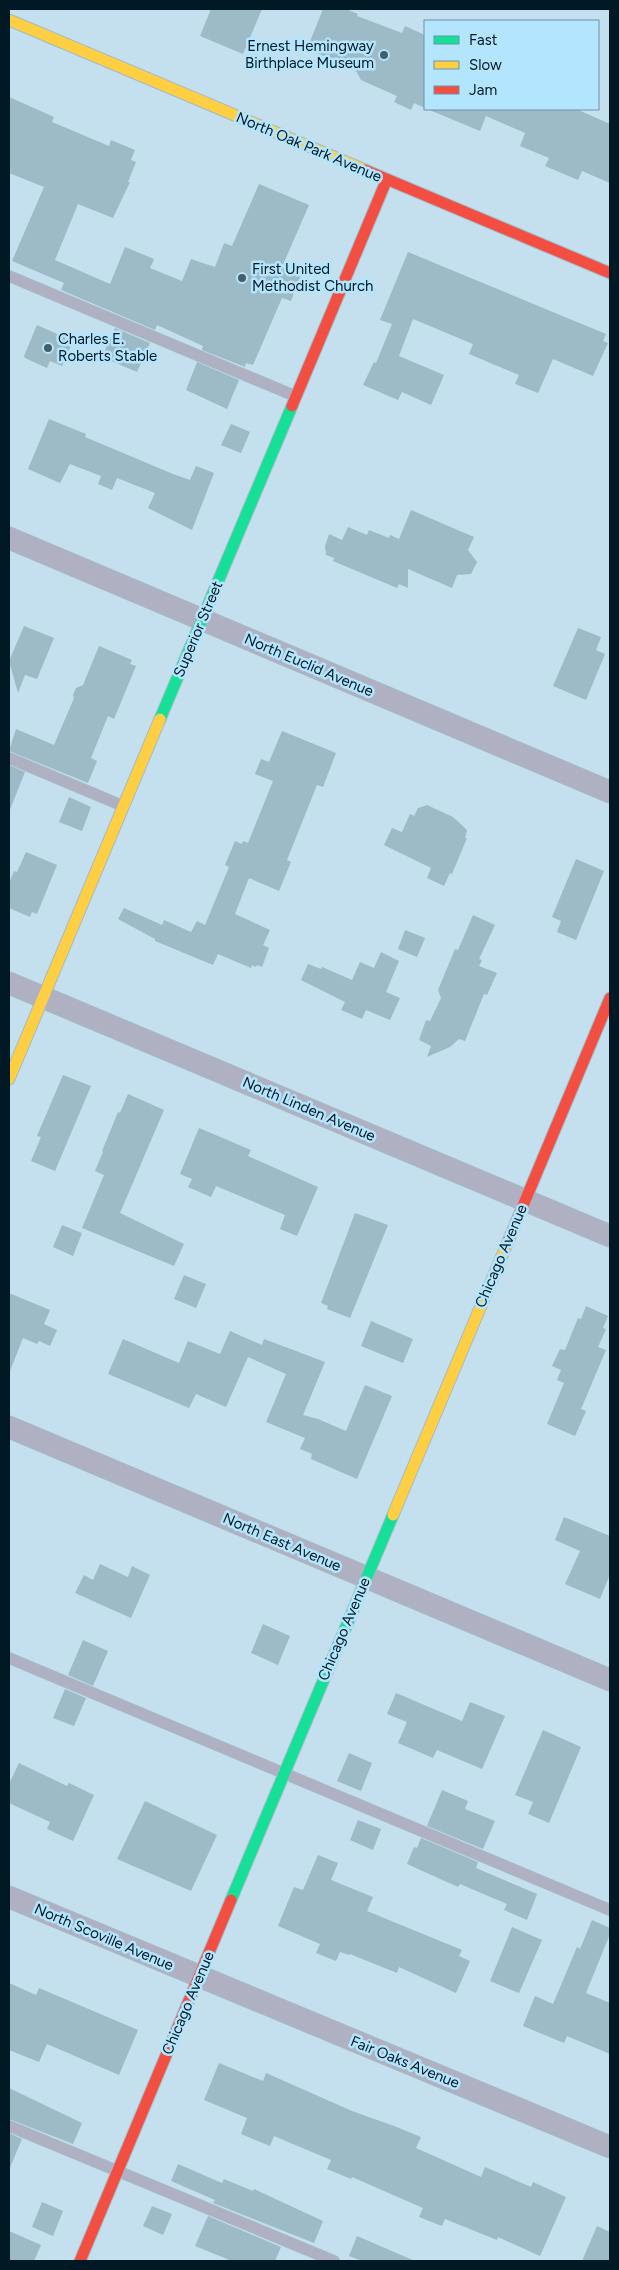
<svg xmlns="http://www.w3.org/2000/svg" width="619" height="2270" font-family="Figtree,sans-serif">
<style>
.building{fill:#9dbac7}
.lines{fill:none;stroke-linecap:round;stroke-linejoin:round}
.lane-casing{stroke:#a4bbc6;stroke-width:12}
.street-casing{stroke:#a4bbc6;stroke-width:23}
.fast-casing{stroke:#a4bbc6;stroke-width:13}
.slow-casing{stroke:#a4bbc6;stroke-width:13}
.jam-casing{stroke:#a4bbc6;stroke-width:13}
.lane{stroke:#afb1c2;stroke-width:10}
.street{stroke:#afb1c2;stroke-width:21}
.fast{stroke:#16e098;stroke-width:11}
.slow{stroke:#ffcf43;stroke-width:11}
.jam{stroke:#f24e42;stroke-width:11}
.poi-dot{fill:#455e6a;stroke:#b3e5fe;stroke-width:2}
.labels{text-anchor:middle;stroke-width:5;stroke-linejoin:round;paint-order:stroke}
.poi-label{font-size:15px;fill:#001924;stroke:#b3e5fe;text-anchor:start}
.street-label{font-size:15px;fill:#001924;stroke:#b3e5fe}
</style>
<rect width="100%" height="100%" fill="#c4dfed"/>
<path class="building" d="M211,9H262L243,54L200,36Z
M323,9H346L358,14L357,16L402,33L405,26L425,35V108L414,103L411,110L394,102L397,96L361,80L355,69L307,49Z
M9,97L54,117L52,122L109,146L111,140L135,150L131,160L136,162L128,182H130L113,218L78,204L55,260L110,284L125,247L154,259L150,268L182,281L191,259L215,267L224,243L232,246L259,184L309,205L282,267L301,275L291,301L282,298L253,365L246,363L245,367L202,350L203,346L157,325L155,330L61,290L64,283L12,261L44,187L9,173Z
M427,109H576L610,124V183L582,171L578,180L545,166L549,158L520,146L525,133L486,116L480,131Z
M408,252L606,334L603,341L608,343L593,376L553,359L538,393L515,384L519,375L469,354L473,344L413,319L399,356L444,375L431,405L402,392L398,400L363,385L374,362L376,363L392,324L380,320Z
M37,325L73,341L62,366L50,361L47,368L25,358L24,356Z
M115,328L150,343L137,372L102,357Z
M197,362L239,380L227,409L186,390Z
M49,419L86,434L85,437L173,474L190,480L196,466L214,473L192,530L148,508L155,493L117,478L112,490L98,484L101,476L70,464L60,483L28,469Z
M231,424L250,432L241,453L221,445Z
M411,510L474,537L468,550L477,562L471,574L457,575L452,588L408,569V588L399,584L397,588L333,561L334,558L326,555L325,546L329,534L342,540L348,527L367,535L369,530L389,538L390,535L399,539Z
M24,626L54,638L37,679L25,675L18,693L9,661Z
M578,628L601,637L596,650L605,654L586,700L553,686Z
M99,646L132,660L130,664L136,666L114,719L108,716L91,758L97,761L88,783L9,751L16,729L54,745L74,698L73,695L76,688L83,685Z
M282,731L336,753L323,787L317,785L287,860L291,862L279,891L249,878L235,914L270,930L263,945L269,948L262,967L257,965L256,967L252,965L251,968L218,954L213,965L155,941V939L118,919L124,908L162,925L164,920L191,932L197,921L205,925L229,867L225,865L235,841L242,844L243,841L248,843L273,781L255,774L261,759L269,762Z
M9,765L25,772L9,812Z
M69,797L91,807L82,831L59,822Z
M427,805L453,817L467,830L465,838H467L452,874L450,873L444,886L427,878L431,868L384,845L392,828L402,832L410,814L414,816L418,808Z
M26,852L57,865L37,914L32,912L30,917L9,908V883L14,871L17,872Z
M576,859L604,871L576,940L557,932L561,921L552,917Z
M473,915L495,925L479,959L482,960L479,966L497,973L487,995L484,994L465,1041L459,1039L450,1047L427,1057L431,1046L419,1040L426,1020L430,1021L441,998L438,990L455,949L458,950Z
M405,930L425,938L417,957L398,949Z
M381,952L399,961L386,992L400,998L390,1020L366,1010L362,1019L341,1010L345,1002L301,980L308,964L321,969L322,967L352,980L360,962L374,968Z
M63,1075L91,1086L55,1171L31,1161L41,1137L37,1136Z
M128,1094L164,1110L120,1213L184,1244L174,1266L82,1228L104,1175L95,1171L103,1152L102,1151L118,1112L120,1113Z
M199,1128L251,1150L248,1156L318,1187L297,1236L280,1229L285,1215L216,1186L211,1197L188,1187L192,1179L180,1174Z
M355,1213L388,1225L350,1318L327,1309L328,1306L321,1303Z
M62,1225L82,1233L73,1256L53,1247Z
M184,1275L206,1284L196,1308L174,1299Z
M9,1293L50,1310L44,1324L57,1330L50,1346L39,1341L37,1344L23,1338L10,1371Z
M586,1306L608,1316L603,1328L606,1329L598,1347L606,1350L581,1409L586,1411L575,1436L547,1424L564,1383L557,1380L561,1370L552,1366L560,1349L565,1350L578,1318L581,1319Z
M371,1321L413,1339L403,1363L361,1346Z
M230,1331L262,1345L264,1339L325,1362L303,1415L318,1419L346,1431L365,1385L392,1396L357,1479L311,1459L312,1454L300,1449L305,1438L266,1422L286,1374L248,1357L226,1407L196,1394L189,1408L108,1374L123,1339L179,1363L188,1341L220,1354Z
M564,1517L610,1536V1574L600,1599L565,1584L580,1551L555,1540Z
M100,1564L128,1577L132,1566L150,1575L131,1618L75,1593L84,1575L93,1580Z
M263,1624L290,1636L278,1665L251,1653Z
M83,1640L108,1651L93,1686L68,1675Z
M65,1689L86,1698L74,1726L53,1718Z
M396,1693L462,1721L470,1702L505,1716L482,1769L437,1750L433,1758L398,1743L407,1722L387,1714Z
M543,1730L581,1747L549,1823L528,1814L533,1802L515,1795Z
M349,1753L372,1763L361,1791L337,1781Z
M19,1763L67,1786L69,1783L94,1795L73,1841L47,1829L50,1822L9,1803V1784Z
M442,1790L468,1801L465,1809L495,1821L483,1849L427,1826Z
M145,1801L217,1835L191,1891L117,1859Z
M358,1820L381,1829L373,1850L350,1840Z
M421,1838L478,1862L476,1868L537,1894L527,1920L504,1910L507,1904L460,1884L458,1887L407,1864L414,1847L417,1848Z
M318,1855L338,1863L331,1880L373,1897L367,1911L462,1950L459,1956L470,1961L456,1993L399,1967L397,1973L350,1954L349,1955L340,1952L336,1961L316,1953L320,1944L278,1926L294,1887L303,1890Z
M592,1920L610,1928V1934L586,1993L610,2003V2054L567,2036L564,2043L523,2026L535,1996L553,2004L577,1947L580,1949Z
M512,1927L542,1940L519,1993L490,1981Z
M9,1983L36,1995L39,1988L138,2030L119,2075L47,2044L39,2062L9,2050Z
M219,2063L263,2081L266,2073L352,2111L394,2126L421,2137L416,2148L481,2177L485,2167L531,2187L533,2182L566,2197L540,2256L498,2237L497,2240L445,2219L442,2226L419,2217L423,2208L352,2177L351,2179L327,2169L331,2160L274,2136L270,2146L241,2134L247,2118L204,2100Z
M9,2088L82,2123L73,2144L9,2119Z
M9,2133L22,2139L9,2170Z
M178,2164L222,2183L224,2179L253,2191L254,2189L323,2221L314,2243L213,2203L215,2200L171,2181Z
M42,2202L63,2211L53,2236L32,2227Z
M152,2206L172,2214L163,2235L143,2226Z
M208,2216L281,2247L275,2261H232L195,2246Z
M597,2226L610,2232V2261H582Z
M9,2231L41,2245L34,2261H9Z
M357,2236L415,2261H362L349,2256Z"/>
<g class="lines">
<g class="lane-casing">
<path id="lane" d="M9,276L295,396
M9,758L123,806
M9,1658L610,1910
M9,2126L334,2261"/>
</g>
<g class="street-casing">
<path id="street" d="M9,538L610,792
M9,983L610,1236
M9,1427L610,1680
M9,1897L610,2147"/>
</g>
<g class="fast-casing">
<path id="fast" d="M160,719L292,406
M231,1900L393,1515"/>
</g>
<g class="slow-casing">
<path id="slow" d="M9,20L365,170
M9,1079L160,719
M393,1515L507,1244"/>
</g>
<g class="jam-casing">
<path id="jam" d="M365,170L610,273
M292,406L387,179
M507,1244L610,998
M80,2261L231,1900"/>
</g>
<use href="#lane" class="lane"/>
<use href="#street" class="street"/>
<use href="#fast" class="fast"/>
<use href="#slow" class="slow"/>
<use href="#jam" class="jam"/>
</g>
<g class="poi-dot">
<circle cx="384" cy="55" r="5"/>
<circle cx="242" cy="278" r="5"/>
<circle cx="48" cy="348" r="5"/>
</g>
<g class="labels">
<g class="poi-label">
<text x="374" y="51" text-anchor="end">Ernest Hemingway<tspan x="374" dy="17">Birthplace Museum</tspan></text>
<text x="252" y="274">First United<tspan x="252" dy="17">Methodist Church</tspan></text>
<text x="58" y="344">Charles E.<tspan x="58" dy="17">Roberts Stable</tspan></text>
</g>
<g class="street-label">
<text transform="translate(309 147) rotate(23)" y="5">North Oak Park Avenue</text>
<text transform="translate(198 629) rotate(-67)" y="5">Superior Street</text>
<text transform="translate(309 665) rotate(23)" y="5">North Euclid Avenue</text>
<text transform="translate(309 1109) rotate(23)" y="5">North Linden Avenue</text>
<text transform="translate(501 1256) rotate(-67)" y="5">Chicago Avenue</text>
<text transform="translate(282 1542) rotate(23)" y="5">North East Avenue</text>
<text transform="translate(344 1629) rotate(-67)" y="5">Chicago Avenue</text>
<text transform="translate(104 1937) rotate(23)" y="5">North Scoville Avenue</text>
<text transform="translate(188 2003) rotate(-67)" y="5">Chicago Avenue</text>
<text transform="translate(405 2062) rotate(22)" y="5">Fair Oaks Avenue</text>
</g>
</g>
<rect width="619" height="2270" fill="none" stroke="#001924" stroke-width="20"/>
<rect x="424" y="20" width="175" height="90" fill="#b3e5fe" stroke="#6b93a7"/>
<rect x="434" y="36" width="25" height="8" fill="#16e098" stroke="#6b93a7"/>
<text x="469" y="45" font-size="15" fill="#001924">Fast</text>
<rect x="434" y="61" width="25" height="8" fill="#ffcf43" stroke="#6b93a7"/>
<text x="469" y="70" font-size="15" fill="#001924">Slow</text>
<rect x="434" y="86" width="25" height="8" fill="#f24e42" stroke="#6b93a7"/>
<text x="469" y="95" font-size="15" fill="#001924">Jam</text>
</svg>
